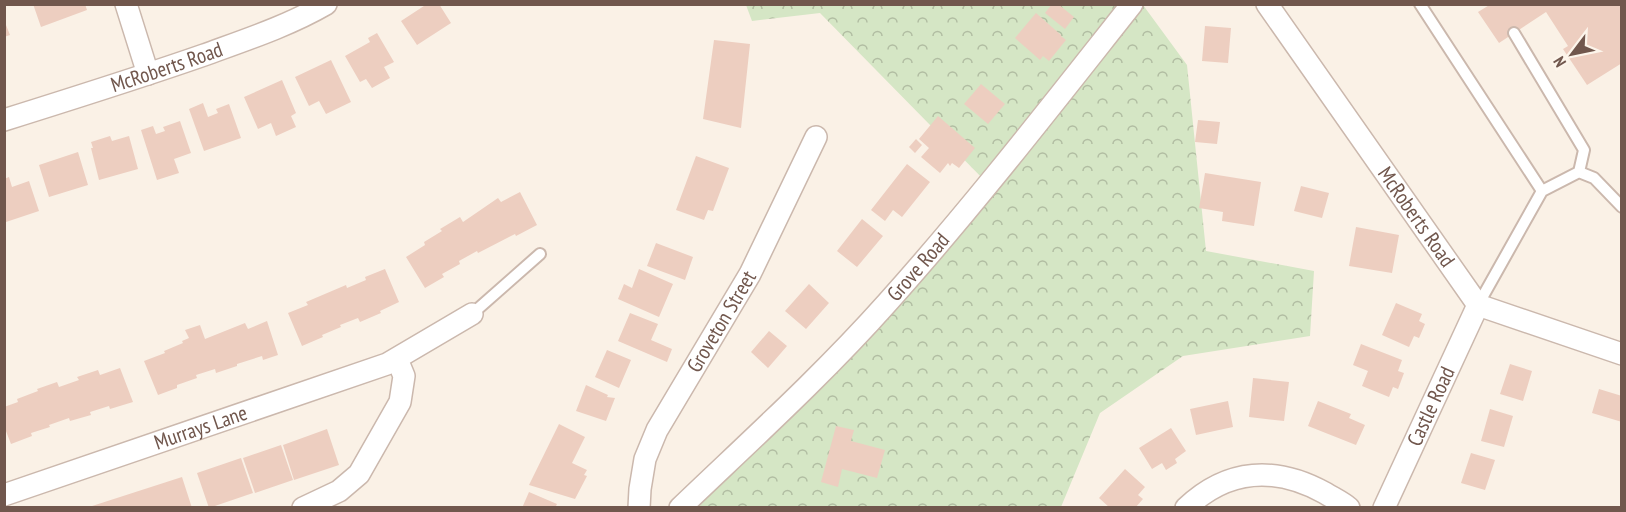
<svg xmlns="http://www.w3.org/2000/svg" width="1626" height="512" font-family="'PT Sans Narrow',sans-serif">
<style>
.forest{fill:url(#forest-crowns)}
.building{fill:#edcec0}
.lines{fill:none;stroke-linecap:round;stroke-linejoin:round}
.service-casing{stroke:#cbb8ad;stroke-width:14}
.minor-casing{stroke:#cbb8ad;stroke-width:24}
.service{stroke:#fff;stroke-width:10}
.minor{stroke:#fff;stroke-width:21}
.labels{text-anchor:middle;stroke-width:5;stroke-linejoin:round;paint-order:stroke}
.street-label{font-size:21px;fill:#71574d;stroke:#fdf5eb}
</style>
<defs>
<pattern id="forest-crowns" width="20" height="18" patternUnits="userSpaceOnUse" patternTransform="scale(1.5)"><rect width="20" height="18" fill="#d5e6c5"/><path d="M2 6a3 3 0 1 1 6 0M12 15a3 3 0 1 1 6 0" fill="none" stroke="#b1bda2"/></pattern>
</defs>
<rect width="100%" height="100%" fill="#faf1e6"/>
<path class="forest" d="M746,5H1143L1187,65L1206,251L1314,271L1310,336L1183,356L1100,413L1061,507L695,508L988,184L820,13L752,21Z"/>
<path class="building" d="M33,4H85L87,10L41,27Z
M427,4H439L451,23L417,45L401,21Z
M1052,4H1058L1074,17L1065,29L1045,13Z
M1491,4H1622V63L1587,85L1563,49L1568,46L1546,12L1499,43L1478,12Z
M1036,13L1061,35V36L1066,40L1049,61L1043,56L1040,60L1015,38Z
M4,20L10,35L4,37Z
M1205,26L1231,28L1228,63L1202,61Z
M377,33L394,62L384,67L390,78L372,88L366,79L360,82L345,56L370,42L368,38Z
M714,40L750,44L741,128L703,119Z
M331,60L351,102L326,114L319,101L309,106L295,77Z
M282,80L296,113L291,116L296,127L276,136L271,123L258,129L244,97Z
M981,84L1005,104L988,124L964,104Z
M203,103L208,117L218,113L216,109L229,104L241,138L204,151L189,109Z
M938,116L975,148L959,168L952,163L950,166L948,163L940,173L921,157L929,148L919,139Z
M1198,120L1220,122L1217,144L1195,142Z
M180,121L191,153L174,159L179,173L157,180L141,130L153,126L156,134L165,131L163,127Z
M110,136L112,141L129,136L138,169L99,180L91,148H93L91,142Z
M916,139L922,145L915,153L909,147Z
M78,152L88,185L49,197L39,165Z
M696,156L729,168L713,211L708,210L704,220L676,210Z
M907,164L930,182L902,217L893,210L885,221L871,210Z
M1205,173L1261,182L1254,226L1222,221L1223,212L1199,208Z
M9,177L12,187L29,181L39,211L6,222L4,218V179Z
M1301,186L1329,193L1322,218L1294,211Z
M520,192L537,225L516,236L515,234L478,253L477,251L459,261L460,264L442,274L444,277L425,288L406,257L425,245L424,242L442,231L440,229L460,217L463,222L498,198L501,202Z
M862,219L883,236L857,267L837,251Z
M1356,227L1399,235L1392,273L1349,266Z
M656,243L693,257L685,280L647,266Z
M385,269L399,302L380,311L381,313L360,322L358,318L340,325L341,327L322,335L323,337L302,346L288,313L308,305L306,302L346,285L347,288L366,280L365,277Z
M639,269L673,284L659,317L618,299L624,284L632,288Z
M809,284L829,303L806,329L785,311Z
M1396,303L1422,314L1419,321L1425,324L1419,338L1414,336L1409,347L1382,335Z
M630,313L658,324L651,340L672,349L667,362L618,341Z
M267,321L278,355L263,360L262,356L237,364V366L216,373L215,369L196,375L197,378L177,385V388L158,395L144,361L165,353L164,351L183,343L182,341L189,338L185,330L200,325L205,339L245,323L248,329Z
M769,331L787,346L768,368L751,352Z
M1361,344L1402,360L1398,371L1404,373L1398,389L1393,387L1389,397L1362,386L1368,371L1353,365Z
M607,350L631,360L619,388L595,377Z
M1510,364L1532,371L1523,401L1500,394Z
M120,368L133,402L110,409L109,406L90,412L91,415L70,421L69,418L49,425L50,427L31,433L32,436L11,444L4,426V407L18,402L17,399L38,391L37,389L57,382L59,387L79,380L77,377L98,370L100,375Z
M1253,378L1289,382L1284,421L1249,417Z
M586,385L608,395L607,397L615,398L606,421L576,411Z
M1599,389L1622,396V422L1592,413Z
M1228,401L1233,427L1196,435L1190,409Z
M1318,401L1351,414L1349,418L1365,425L1356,445L1308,426Z
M1490,409L1513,416L1504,447L1481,441Z
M559,424L585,437L572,463L587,470L584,475L587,476L575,499L529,485Z
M836,426L854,430L851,441L885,450L877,478L842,469L838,487L821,482Z
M1171,428L1186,451L1175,459L1177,463L1166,470L1162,463L1152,469L1139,448Z
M327,429L339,465L294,480L283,445Z
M281,445L293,480L255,493L243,458Z
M1471,453L1495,460L1485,490L1461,483Z
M241,458L253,493L209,508L197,473Z
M1125,469L1145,487L1138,495L1143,499L1135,508H1110L1099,498Z
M182,477L192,508H89V507Z
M529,492L557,504L555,508H522Z"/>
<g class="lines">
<g class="service-casing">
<path id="service" d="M1420,4L1542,191
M1514,33L1584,150L1579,172
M1478,305L1542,191L1579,172L1594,178L1622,207
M472,314L540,254"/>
</g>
<g class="minor-casing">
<g id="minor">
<path d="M126,4L148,74"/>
<path id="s1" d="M1267,4L1478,305L1622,354"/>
<path id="s2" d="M4,120C71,99 138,78 204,55C245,40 288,26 326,4"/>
<path id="s3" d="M4,495L387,364L472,314"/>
<path d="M303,508L339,491L359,474L400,402L404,376L397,359"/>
<path id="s4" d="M639,508L640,489L645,459L657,430L750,274L816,137"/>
<path id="s5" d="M680,508C750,441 822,376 887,303C973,207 1052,105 1132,4"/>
<path d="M1186,508C1228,468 1276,466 1325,493C1333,498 1342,502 1349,508"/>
<path id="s6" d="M1384,508L1478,305"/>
</g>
</g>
<use href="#service" class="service"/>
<use href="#minor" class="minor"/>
</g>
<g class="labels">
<g class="street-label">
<text dy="7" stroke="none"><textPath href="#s2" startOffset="171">McRoberts Road</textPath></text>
<text dy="7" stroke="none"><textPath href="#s1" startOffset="260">McRoberts Road</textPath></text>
<text dy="7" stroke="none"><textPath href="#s5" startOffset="339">Grove Road</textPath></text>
<text dy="7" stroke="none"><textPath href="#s4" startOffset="207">Groveton Street</textPath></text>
<text dy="7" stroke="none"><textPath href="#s6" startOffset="112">Castle Road</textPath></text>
<text dy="7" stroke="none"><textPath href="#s3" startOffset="208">Murrays Lane</textPath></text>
</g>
</g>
<rect width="1626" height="512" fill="none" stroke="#71574d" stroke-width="12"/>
<g transform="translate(1572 54) rotate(238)" stroke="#fdf5eb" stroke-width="4.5" paint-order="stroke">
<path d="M0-4.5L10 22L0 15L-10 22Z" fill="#71574d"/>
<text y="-9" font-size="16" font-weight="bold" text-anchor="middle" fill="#71574d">N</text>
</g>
</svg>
